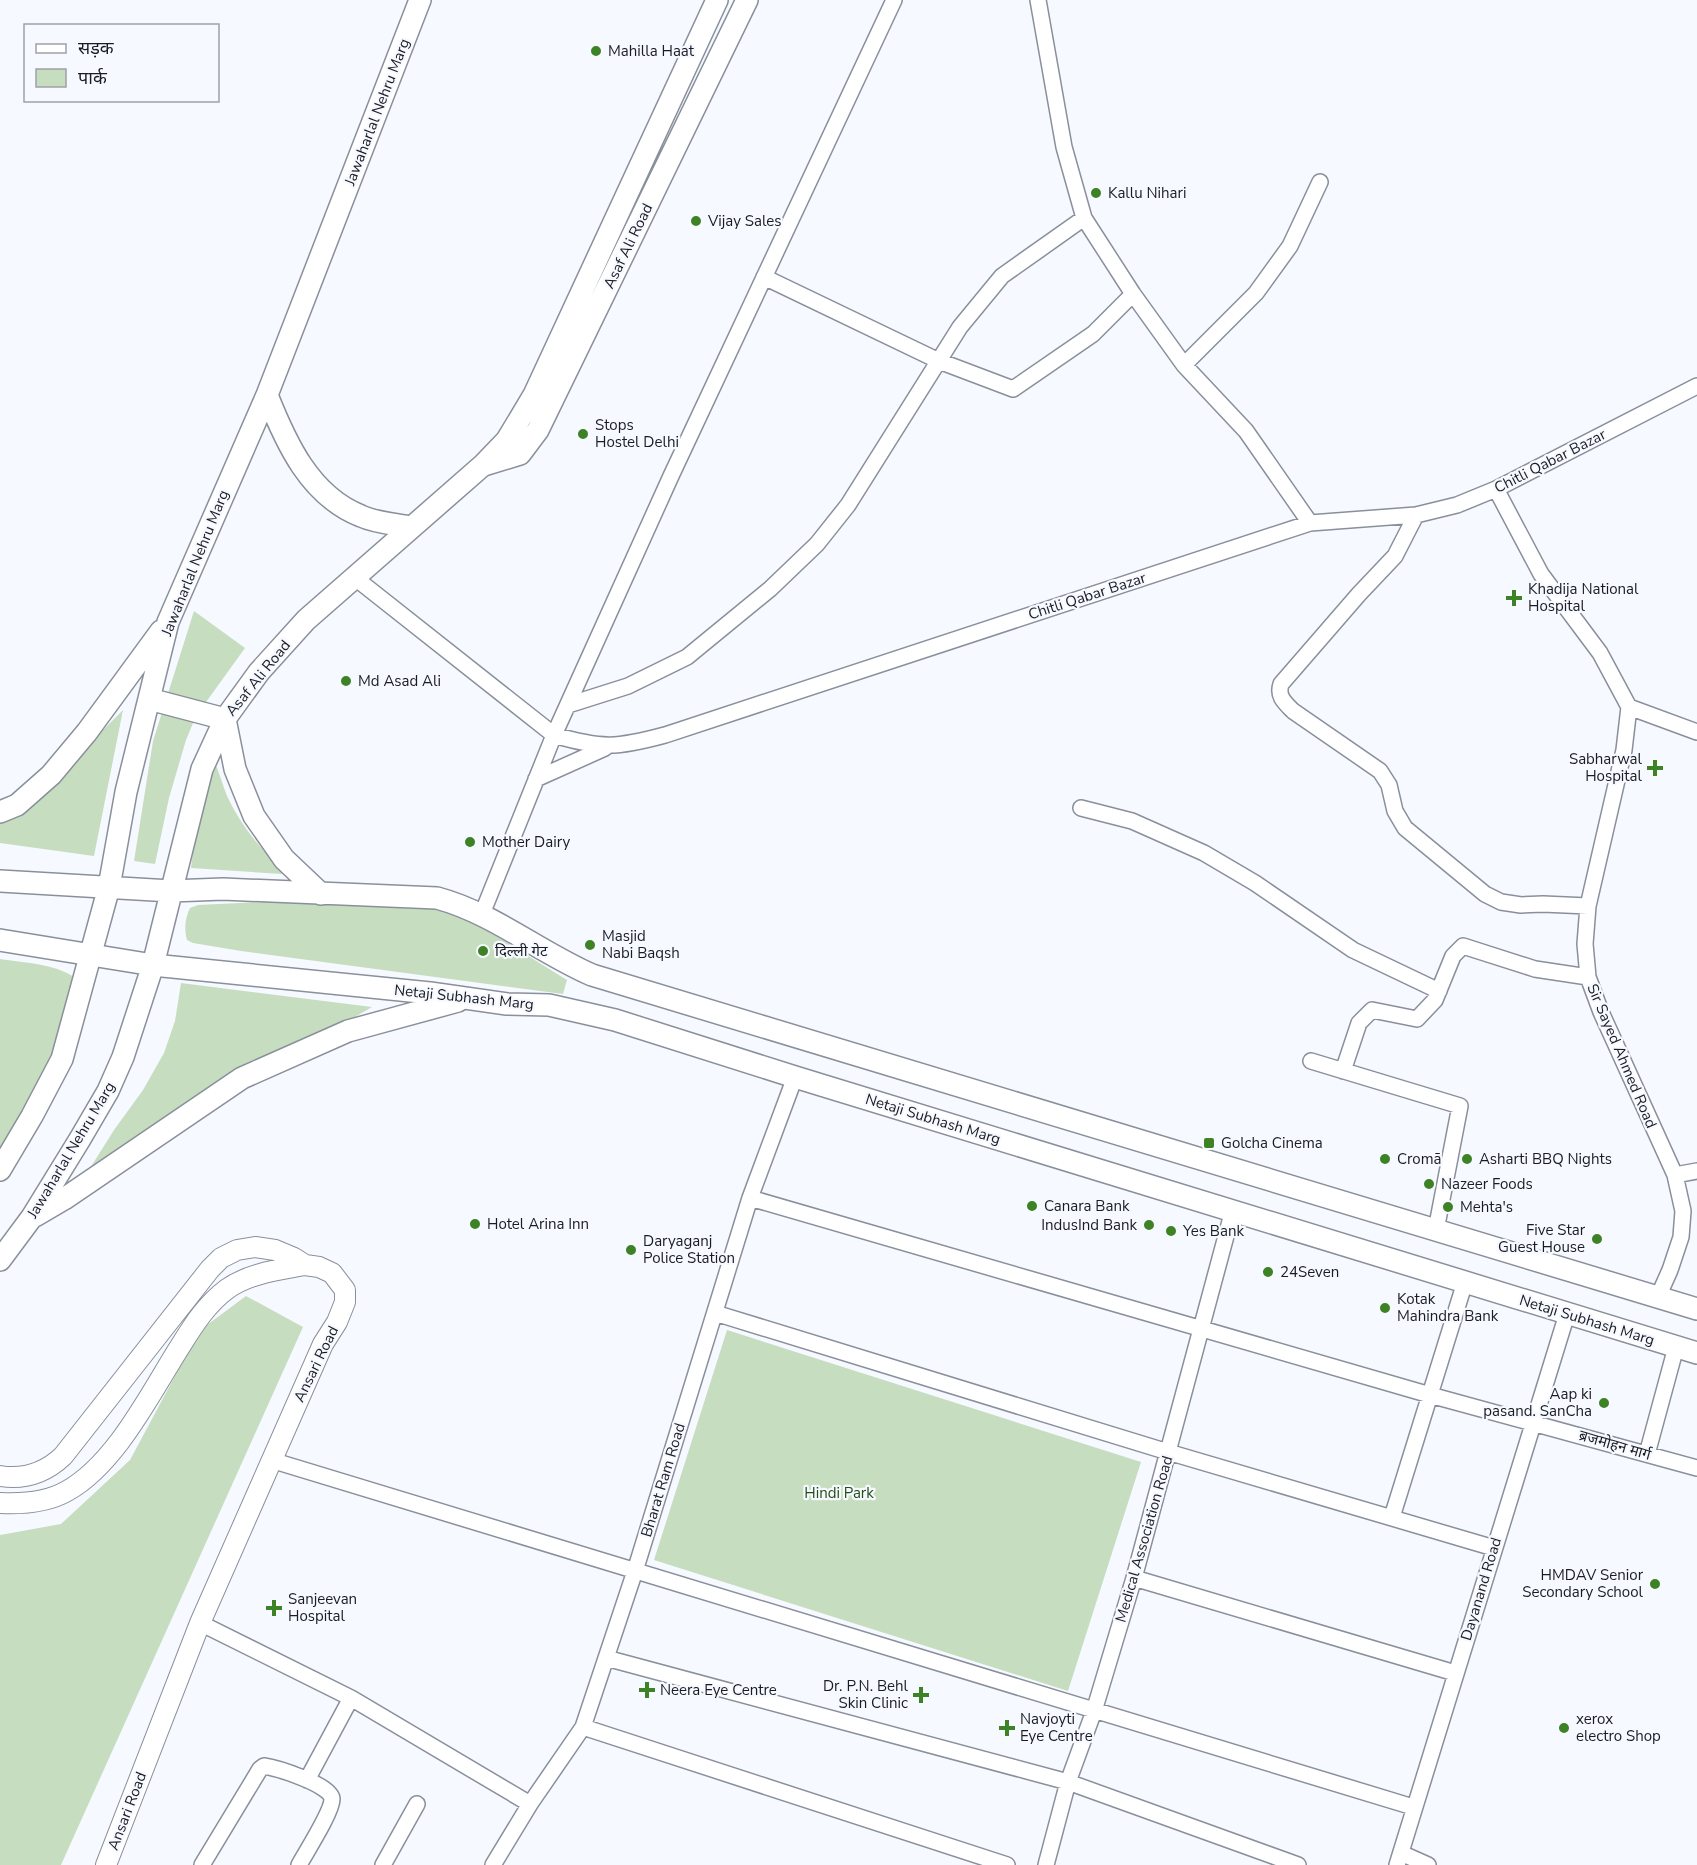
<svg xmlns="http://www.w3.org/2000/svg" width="1697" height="1865" font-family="'Nunito Sans','Noto Sans Devanagari',sans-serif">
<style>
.green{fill:#c6debf}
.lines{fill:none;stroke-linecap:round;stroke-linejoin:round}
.minor-casing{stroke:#89909b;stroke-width:18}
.tertiary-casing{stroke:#89909b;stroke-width:22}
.secondary-casing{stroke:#89909b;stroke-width:24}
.minor{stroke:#fff;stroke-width:15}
.tertiary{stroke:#fff;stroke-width:20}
.secondary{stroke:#fff;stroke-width:21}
.poi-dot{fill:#3d8225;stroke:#f6f9ff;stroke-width:2}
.labels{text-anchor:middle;stroke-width:4.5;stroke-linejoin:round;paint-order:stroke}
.poi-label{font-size:15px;fill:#1a1c21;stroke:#f6f9ff;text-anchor:start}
.street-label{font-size:15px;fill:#1a1c21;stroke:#f6f9ff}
.park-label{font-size:15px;fill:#234d15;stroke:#f6f9ff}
</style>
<rect width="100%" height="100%" fill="#f6f9ff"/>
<path class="green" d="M194,611L245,648L196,716L186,740L169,798L155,864L134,861L153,741Z
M123,710L94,856L0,843V820L93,740Z
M216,765C220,775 223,786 227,796C240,824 259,848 282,869V874L191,868C195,834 202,796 216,765Z
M348,898L451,908L567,980L563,994L241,951L193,943L187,940C184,929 185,918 190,908L198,905Z
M0,959C25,963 52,963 74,977L82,1009L0,1151Z
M181,983L372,1007L87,1173L114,1130L143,1090L164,1053L175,1021Z
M246,1296L303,1327L61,1865H0V1535L61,1524L130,1460L199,1331Z
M727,1330L1141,1462L1068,1691L654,1560Z"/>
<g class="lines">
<g class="minor-casing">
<path id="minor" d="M1038,0L1064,147L1084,218L1133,294L1184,365L1246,431L1310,523
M764,277L939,361L1013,389L1093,334L1133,294
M1184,365L1256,293L1290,246L1320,182
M1496,489L1541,574L1600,653L1629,707L1624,750L1588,906L1585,944L1588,977L1601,1012L1675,1175L1683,1211L1681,1237L1670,1270L1658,1297
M1416,515L1395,556L1359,594L1281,684C1277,696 1284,702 1293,711L1380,771L1389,785L1395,811L1405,828L1485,894L1501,902L1521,905L1543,904L1588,906
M354,577L554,735C602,749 617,748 665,735L1310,523L1416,515L1457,505L1496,489L1697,386
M568,705L628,686L687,657L770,589L817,544L848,505L960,327L1002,276L1084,218
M1629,707L1697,732
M536,779L605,748
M1081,808L1132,821L1204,853L1255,883L1353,950L1439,991
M482,914L554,735L671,476L894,0
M1311,1061L1460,1106L1436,1230
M1343,1071L1359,1023L1372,1010L1417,1019L1435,1000L1453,956L1463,946L1535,969L1588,977
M1675,1175L1697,1171
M750,1198L1430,1395L1697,1468
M715,1313L1168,1452L1494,1548
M1647,1454L1676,1347
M271,1460L1413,1807
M1392,1517L1465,1282
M1134,1578L1455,1673
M200,1623L351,1698L530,1804
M606,1658L1068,1782L1298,1865
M583,1727L1007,1865
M307,1780L351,1698
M1401,1853L1428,1865
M202,1865L260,1769L264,1766C277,1768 332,1785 332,1799C332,1812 306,1852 299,1865
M383,1865L417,1804
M493,1865L530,1804L583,1727L635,1571L750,1198L795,1077
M1046,1865L1068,1782L1094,1711L1134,1578L1233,1210
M1397,1865L1567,1314"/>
</g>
<g class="tertiary-casing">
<path id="tertiary" d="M0,1476C25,1480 45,1473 63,1456L210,1269L221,1258L237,1250L255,1247L275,1250L294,1258L305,1265L319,1267L332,1273L345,1290V1302L337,1322L323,1344L200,1623L106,1865
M0,1503C21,1504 48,1502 67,1491C116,1464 151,1392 181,1345C194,1324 207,1304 227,1289C250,1273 278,1270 305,1265"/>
</g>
<g class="secondary-casing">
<path id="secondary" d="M267,395C286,443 310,496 361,516C376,523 395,524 411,527
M484,465L520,454L538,430L747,0
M149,699L225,719L235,769L254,816L284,859L321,894
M0,812L17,805L51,775L87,732L161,631
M0,881L171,891L223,889L437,898C493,913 539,952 592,975L1697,1309
M0,940L153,965L430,993L507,1004L549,1005L615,1020L795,1077L1697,1353
M0,1170L32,1116L62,1059L109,887L126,792L168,622L267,395L420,0
M35,1216L64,1199L242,1078L348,1031L458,1001
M0,1260L32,1217L80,1139L108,1091L123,1057L153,965L202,769L225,719L259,672L306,620L483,465L507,440L534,395L717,0"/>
</g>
<use href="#minor" class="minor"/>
<use href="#tertiary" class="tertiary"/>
<use href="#secondary" class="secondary"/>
</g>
<g class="poi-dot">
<circle cx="596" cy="51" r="6"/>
<circle cx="1096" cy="193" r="6"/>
<circle cx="696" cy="221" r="6"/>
<circle cx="583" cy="434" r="6"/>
<path d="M1511 589h6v6h6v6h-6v6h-6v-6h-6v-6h6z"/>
<circle cx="346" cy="681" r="6"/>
<path d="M1652 759h6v6h6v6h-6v6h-6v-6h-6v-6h6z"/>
<circle cx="470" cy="842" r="6"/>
<circle cx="590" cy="945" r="6"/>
<circle cx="483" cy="951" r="6"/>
<rect x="1203" y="1137" width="12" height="12" rx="3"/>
<circle cx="1385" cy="1159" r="6"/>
<circle cx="1467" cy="1159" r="6"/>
<circle cx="1429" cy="1184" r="6"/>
<circle cx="1032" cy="1206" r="6"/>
<circle cx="1448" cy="1207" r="6"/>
<circle cx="475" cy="1224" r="6"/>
<circle cx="1149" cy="1225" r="6"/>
<circle cx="1171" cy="1231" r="6"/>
<circle cx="1597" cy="1239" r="6"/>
<circle cx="631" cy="1250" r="6"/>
<circle cx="1268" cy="1272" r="6"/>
<circle cx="1385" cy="1308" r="6"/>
<circle cx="1604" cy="1403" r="6"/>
<circle cx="1655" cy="1584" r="6"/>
<path d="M271 1599h6v6h6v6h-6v6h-6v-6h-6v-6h6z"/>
<path d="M644 1681h6v6h6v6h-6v6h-6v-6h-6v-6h6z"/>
<path d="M918 1686h6v6h6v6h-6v6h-6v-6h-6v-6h6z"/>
<path d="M1004 1719h6v6h6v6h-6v6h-6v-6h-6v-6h6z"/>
<circle cx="1564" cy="1728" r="6"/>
</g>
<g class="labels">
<g class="poi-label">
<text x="608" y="56">Mahilla Haat</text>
<text x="1108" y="198">Kallu Nihari</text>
<text x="708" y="226">Vijay Sales</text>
<text x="595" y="430">Stops<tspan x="595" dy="17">Hostel Delhi</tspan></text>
<text x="1528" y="594">Khadija National<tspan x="1528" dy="17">Hospital</tspan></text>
<text x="358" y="686">Md Asad Ali</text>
<text x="1642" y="764" text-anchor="end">Sabharwal<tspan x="1642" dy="17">Hospital</tspan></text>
<text x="482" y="847">Mother Dairy</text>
<text x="602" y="941">Masjid<tspan x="602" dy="17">Nabi Baqsh</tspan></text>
<text x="495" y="956">दिल्ली गेट</text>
<text x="1221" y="1148">Golcha Cinema</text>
<text x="1397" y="1164">Cromā</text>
<text x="1479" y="1164">Asharti BBQ Nights</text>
<text x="1441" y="1189">Nazeer Foods</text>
<text x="1044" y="1211">Canara Bank</text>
<text x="1460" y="1212">Mehta's</text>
<text x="487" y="1229">Hotel Arina Inn</text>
<text x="1137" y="1230" text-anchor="end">IndusInd Bank</text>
<text x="1585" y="1235" text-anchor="end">Five Star<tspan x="1585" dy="17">Guest House</tspan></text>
<text x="1183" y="1236">Yes Bank</text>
<text x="643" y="1246">Daryaganj<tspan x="643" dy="17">Police Station</tspan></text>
<text x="1280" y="1277">24Seven</text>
<text x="1397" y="1304">Kotak<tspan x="1397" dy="17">Mahindra Bank</tspan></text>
<text x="1592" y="1399" text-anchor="end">Aap ki<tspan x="1592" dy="17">pasand. SanCha</tspan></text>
<text x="1643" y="1580" text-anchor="end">HMDAV Senior<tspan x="1643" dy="17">Secondary School</tspan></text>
<text x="288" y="1604">Sanjeevan<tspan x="288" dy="17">Hospital</tspan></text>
<text x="908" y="1691" text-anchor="end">Dr. P.N. Behl<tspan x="908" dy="17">Skin Clinic</tspan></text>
<text x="660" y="1695">Neera Eye Centre</text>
<text x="1020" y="1724">Navjoyti<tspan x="1020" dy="17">Eye Centre</tspan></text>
<text x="1576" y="1724">xerox<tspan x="1576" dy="17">electro Shop</tspan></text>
</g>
<g class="street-label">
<text transform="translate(377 112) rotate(-69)" y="5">Jawaharlal Nehru Marg</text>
<text transform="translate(628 246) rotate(-64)" y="5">Asaf Ali Road</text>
<text transform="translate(1550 461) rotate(-27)" y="5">Chitli Qabar Bazar</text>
<text transform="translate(195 563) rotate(-68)" y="5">Jawaharlal Nehru Marg</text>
<text transform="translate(1087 596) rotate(-18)" y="5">Chitli Qabar Bazar</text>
<text transform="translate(258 678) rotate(-51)" y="5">Asaf Ali Road</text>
<text transform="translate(464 997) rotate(6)" y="5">Netaji Subhash Marg</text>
<text transform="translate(1622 1056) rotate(67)" y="5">Sir Sayed Ahmed Road</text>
<text transform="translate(933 1119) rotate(17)" y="5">Netaji Subhash Marg</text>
<text transform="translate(71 1150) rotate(-59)" y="5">Jawaharlal Nehru Marg</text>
<text transform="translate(1587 1320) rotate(17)" y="5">Netaji Subhash Marg</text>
<text transform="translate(316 1364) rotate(-64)" y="5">Ansari Road</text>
<text transform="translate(1615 1445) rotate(16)" y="5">ब्रजमोहन मार्ग</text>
<text transform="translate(663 1480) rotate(-73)" y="5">Bharat Ram Road</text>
<text transform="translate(1144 1539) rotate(-74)" y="5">Medical Association Road</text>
<text transform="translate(1481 1589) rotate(-73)" y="5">Dayanand Road</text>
<text transform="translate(127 1811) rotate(-69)" y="5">Ansari Road</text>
</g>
<g class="park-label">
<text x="839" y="1498">Hindi Park</text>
</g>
</g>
<rect x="24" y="24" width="195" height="78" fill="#f6f9ff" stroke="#9ea1a6" stroke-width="1.5"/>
<rect x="36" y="44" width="30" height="9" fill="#ffffff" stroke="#9ea1a6" stroke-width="1.5"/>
<text x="78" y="54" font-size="18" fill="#1a1c21">सड़क</text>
<rect x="36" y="69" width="30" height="18" fill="#c6debf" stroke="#9ea1a6" stroke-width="1.5"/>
<text x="78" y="84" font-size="18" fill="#1a1c21">पार्क</text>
</svg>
